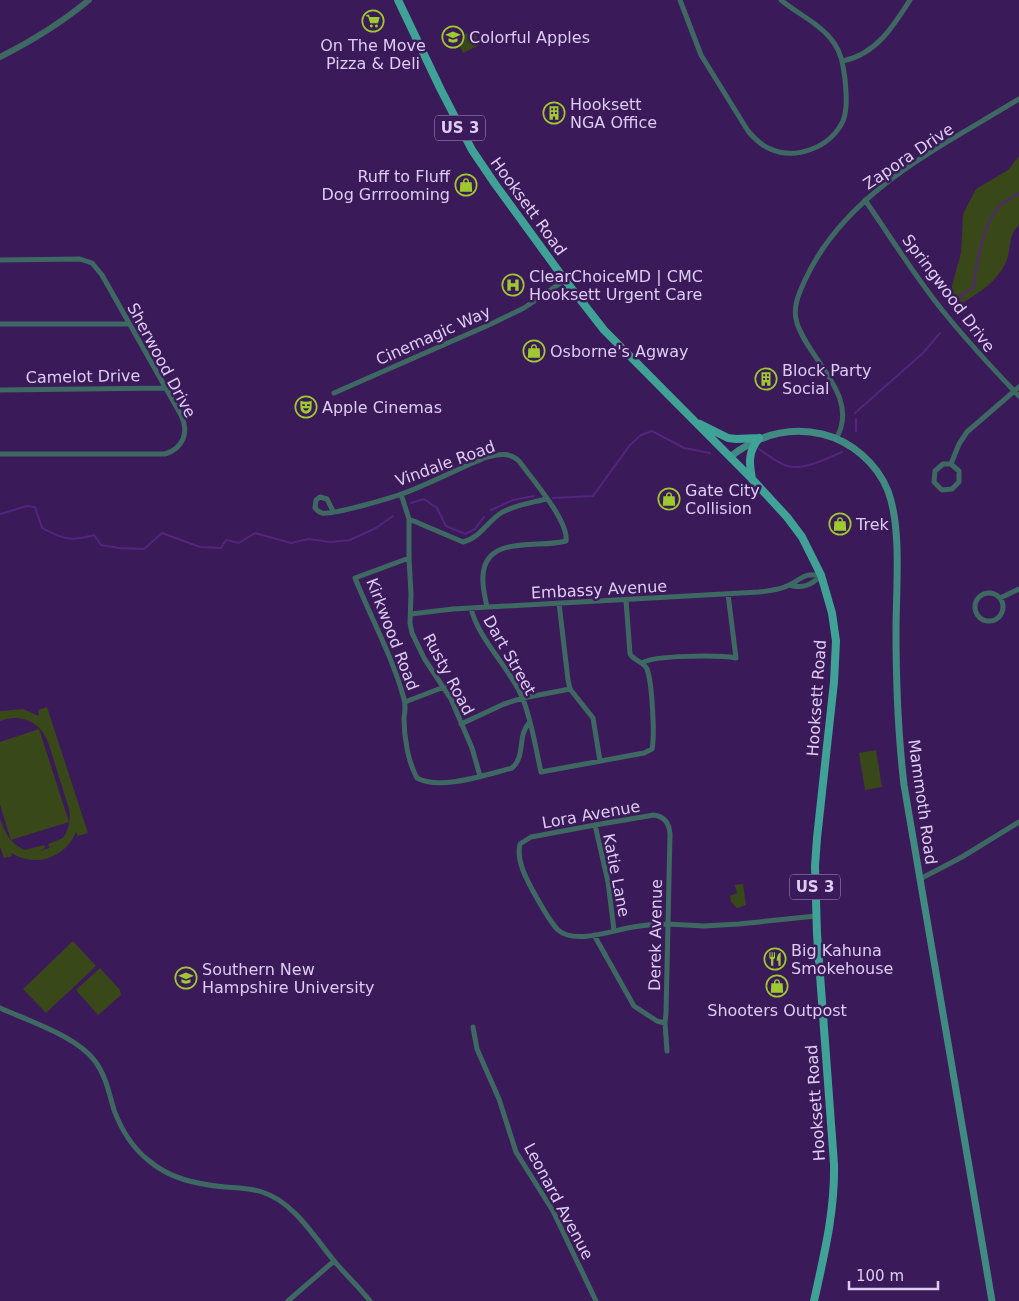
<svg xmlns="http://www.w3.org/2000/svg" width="1019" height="1301" font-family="'DejaVu Sans',sans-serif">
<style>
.green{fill:#394819}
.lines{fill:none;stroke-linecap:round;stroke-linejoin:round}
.stream{stroke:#53257c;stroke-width:2}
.minor{stroke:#3e6963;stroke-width:5}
.tertiary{stroke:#3e6963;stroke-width:6}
.secondary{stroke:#418a81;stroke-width:7}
.primary{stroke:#40a297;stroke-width:8}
.labels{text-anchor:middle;stroke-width:5;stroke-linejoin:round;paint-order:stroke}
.shield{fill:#3b1a59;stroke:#ad97c5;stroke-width:1}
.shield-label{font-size:15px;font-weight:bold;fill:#decdf3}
.poi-label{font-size:16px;fill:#decdf3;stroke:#3b1a59;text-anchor:start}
.street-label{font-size:16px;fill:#decdf3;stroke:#3b1a59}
</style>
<rect width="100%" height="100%" fill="#3b1a59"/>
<path class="green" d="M474,31L479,45L463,53L456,38Z
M1019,156V225C1007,235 1012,251 1005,264C995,284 977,294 959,305L949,297L961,253L963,214L976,189L1008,170Z
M47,707L88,833L78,836L76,832C65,858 36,868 11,853L12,856L4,858L0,847V818C5,833 10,844 25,850L44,845L45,848L38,852L54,846L49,847L48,844L63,838C69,829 71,820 69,809L48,742C40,721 20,713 0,721V711H2L23,709L39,716L38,710Z
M39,729L69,822L11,840L0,805V742Z
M876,750L882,787L865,790L859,753Z
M743,884L746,905L737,908L731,902L730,896L737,893L735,885Z
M73,941L96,966L46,1013L23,989Z
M100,968L120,990L121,995L98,1015L76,990Z"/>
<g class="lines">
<path class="stream" d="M957,304L963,294L974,287C976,263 982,228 997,209C1002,202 1012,197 1019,193
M855,413L923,353L940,333
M856,419V431
M759,449C768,455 781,466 793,467C810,468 827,458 842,452
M553,498L593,496L630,445L641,435L652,431L684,448L710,453
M411,503L424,499L437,508L446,526L465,534L475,529L484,517
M491,510L513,500L534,496
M0,514L27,506L35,507L42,528C64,539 69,542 94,535L101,545L118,548L144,549L162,533L200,547L221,548L226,540L239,543L255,533L291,543L308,539L331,542L350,540L376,528L393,516"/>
<path class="minor" d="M680,0L701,55L748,131C754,138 760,144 768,148C795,161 830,148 843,121C848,108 846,92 845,79C843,66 842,54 834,43C821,24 799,15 781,0
M843,61C876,54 893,27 910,0
M865,200C892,239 917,280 947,316C970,344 994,370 1019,396
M0,260L80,259L92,263L102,275L181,415C189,432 184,448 165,454H0
M0,324H129
M0,390L166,388
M334,393L491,324L524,308L565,280
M836,439C861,396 809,361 797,323C792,308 799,293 805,280C846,191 941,147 1019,99
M951,464H943L935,471L934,482L942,490L952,489L959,482V471L951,464L959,444L967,432L1019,387
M401,494L409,519V558L411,594L410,623L412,633L424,658L451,699L472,748L480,776
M333,511L327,499L320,497L316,500L315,508C318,511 318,512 322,513C334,515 399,496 412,490C437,480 462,467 487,457C500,454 509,452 519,461C532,479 569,521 566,541C538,549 485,534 483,576C482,586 485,597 487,607
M409,519L463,542C480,538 487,522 501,513C514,505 531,503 546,499
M409,558L355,578C371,618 393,658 404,699C406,706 405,712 404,718C404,737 408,762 417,778C440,791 488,774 512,768C526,756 517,736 529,723
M789,585C803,589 812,585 821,575
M975 607a14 14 0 1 1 28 0a14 14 0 1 1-28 0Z
M1000,598L1019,589
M559,603L568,680L570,689L593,718L600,761
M471,608C478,639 510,668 522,697C531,717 536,750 541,772L644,753L652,749C655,735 652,682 647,669C643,661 634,661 630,654L626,600
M411,614L453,609L759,592C769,591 779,590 787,586C803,579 801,573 821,575
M642,663C653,655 721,655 736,658L728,594
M405,702L444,687
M461,724L504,704L523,698L570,689
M595,825L608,882L614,930
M920,879L962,857L1019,822
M594,935L634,1006L657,1021L665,1023
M0,1008C29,1021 76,1036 95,1061C106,1076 109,1093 114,1110C121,1129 132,1147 148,1160C170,1179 196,1184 225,1187C237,1188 250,1188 262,1192C294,1202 314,1237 335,1262C346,1275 359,1287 370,1301
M473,1027L477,1049L499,1099L516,1152L553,1211L596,1301
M667,1051L665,1023L666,1013L670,834C669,823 665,817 654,815L595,825L531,837L520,844C516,860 526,878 533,891C539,902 550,922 558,930C575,945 613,930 633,927C644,925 657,924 668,924L704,926L739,924L816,916
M288,1301L334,1261"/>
<path class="tertiary" d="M0,57C34,40 60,24 89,0"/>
<path class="secondary" d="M730,457C757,436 787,426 822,434C851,441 877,463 888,491C902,528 896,590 896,630C896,682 898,734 904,785L992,1301"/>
<path class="primary" d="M398,0L441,90L472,150L495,184L565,280L604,330L752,479L787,517L802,537L821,575L832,613L836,641L834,682L817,838L815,866L817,934L834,1164C835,1212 824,1255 814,1301
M700,424L728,438L736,439L759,438
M752,479C749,462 748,452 759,438"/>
</g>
<defs>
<g id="supermarket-ring" transform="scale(1.125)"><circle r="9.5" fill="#3b1a59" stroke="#9eca2f" stroke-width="1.5"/><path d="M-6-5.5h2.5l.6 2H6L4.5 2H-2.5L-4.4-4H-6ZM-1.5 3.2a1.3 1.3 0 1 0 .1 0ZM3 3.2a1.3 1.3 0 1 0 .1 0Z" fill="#9eca2f"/></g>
<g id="school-ring" transform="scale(1.125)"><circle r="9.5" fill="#3b1a59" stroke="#9eca2f" stroke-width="1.5"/><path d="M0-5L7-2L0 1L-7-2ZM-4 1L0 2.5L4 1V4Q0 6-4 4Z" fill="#9eca2f"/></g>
<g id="building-ring" transform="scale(1.125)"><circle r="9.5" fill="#3b1a59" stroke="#9eca2f" stroke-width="1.5"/><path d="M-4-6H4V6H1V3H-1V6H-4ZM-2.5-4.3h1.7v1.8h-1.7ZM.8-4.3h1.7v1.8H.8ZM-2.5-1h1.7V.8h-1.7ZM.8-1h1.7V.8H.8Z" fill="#9eca2f"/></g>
<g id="shop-ring" transform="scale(1.125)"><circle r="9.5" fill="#3b1a59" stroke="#9eca2f" stroke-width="1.5"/><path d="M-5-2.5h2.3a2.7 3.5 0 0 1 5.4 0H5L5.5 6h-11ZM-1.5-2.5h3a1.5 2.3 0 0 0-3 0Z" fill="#9eca2f"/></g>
<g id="hospital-ring" transform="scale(1.125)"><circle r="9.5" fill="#3b1a59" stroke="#9eca2f" stroke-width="1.5"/><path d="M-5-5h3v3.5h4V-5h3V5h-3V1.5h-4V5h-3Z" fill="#9eca2f"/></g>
<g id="theatre-ring" transform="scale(1.125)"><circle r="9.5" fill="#3b1a59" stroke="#9eca2f" stroke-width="1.5"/><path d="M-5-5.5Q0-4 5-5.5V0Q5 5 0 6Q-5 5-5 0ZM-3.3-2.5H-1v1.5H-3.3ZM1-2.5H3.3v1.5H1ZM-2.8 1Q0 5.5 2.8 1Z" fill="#9eca2f"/></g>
<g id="restaurant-ring" transform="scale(1.125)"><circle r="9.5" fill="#3b1a59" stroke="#9eca2f" stroke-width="1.5"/><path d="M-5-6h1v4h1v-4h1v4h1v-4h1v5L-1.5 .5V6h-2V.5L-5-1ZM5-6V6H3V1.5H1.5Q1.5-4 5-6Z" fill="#9eca2f"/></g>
<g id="university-ring" transform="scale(1.125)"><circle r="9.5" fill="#3b1a59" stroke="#9eca2f" stroke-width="1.5"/><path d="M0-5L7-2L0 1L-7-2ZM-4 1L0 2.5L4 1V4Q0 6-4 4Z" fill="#9eca2f"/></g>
</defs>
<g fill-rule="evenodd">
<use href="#supermarket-ring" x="373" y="21"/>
<use href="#school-ring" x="453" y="37"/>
<use href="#building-ring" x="554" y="113"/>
<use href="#shop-ring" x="466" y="185"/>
<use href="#hospital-ring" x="513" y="285"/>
<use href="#shop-ring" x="534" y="351"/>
<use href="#building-ring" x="766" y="379"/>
<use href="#theatre-ring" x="306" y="407"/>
<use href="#shop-ring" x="669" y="499"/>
<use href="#shop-ring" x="840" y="524"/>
<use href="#restaurant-ring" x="775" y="959"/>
<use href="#university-ring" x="186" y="978"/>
<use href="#shop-ring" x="777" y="986"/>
</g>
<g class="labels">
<g class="shield">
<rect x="435" y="115.5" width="50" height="25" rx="4"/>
<rect x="790" y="874.5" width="50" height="25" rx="4"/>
</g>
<g class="shield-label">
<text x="460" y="133">US 3</text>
<text x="815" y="892">US 3</text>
</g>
<g class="poi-label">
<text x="469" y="43">Colorful Apples</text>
<text x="373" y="51" text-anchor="middle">On The Move<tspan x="373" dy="18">Pizza &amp; Deli</tspan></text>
<text x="570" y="110">Hooksett<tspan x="570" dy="18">NGA Office</tspan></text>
<text x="450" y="182" text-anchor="end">Ruff to Fluff<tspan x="450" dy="18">Dog Grrrooming</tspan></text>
<text x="529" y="282">ClearChoiceMD | CMC<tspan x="529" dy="18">Hooksett Urgent Care</tspan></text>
<text x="550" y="357">Osborne's Agway</text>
<text x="782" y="376">Block Party<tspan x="782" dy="18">Social</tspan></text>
<text x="322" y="413">Apple Cinemas</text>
<text x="685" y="496">Gate City<tspan x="685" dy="18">Collision</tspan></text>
<text x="856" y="530">Trek</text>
<text x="791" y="956">Big Kahuna<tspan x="791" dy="18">Smokehouse</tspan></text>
<text x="202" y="975">Southern New<tspan x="202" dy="18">Hampshire University</tspan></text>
<text x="777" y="1016" text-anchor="middle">Shooters Outpost</text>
</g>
<g class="street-label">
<text transform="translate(908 156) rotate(-34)" y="6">Zapora Drive</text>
<text transform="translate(529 206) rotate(54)" y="6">Hooksett Road</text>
<text transform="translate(949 293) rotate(53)" y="6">Springwood Drive</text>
<text transform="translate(433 335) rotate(-24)" y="6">Cinemagic Way</text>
<text transform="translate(162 360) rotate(62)" y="6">Sherwood Drive</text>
<text transform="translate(83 376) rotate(-1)" y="6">Camelot Drive</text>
<text transform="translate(445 463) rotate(-20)" y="6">Vindale Road</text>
<text transform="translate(599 589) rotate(-3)" y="6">Embassy Avenue</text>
<text transform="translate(393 634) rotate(69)" y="6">Kirkwood Road</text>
<text transform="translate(510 655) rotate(60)" y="6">Dart Street</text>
<text transform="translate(449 674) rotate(62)" y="6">Rusty Road</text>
<text transform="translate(816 698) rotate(-86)" y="6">Hooksett Road</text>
<text transform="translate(923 802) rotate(82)" y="6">Mammoth Road</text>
<text transform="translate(591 814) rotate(-10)" y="6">Lora Avenue</text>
<text transform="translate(617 875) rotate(79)" y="6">Katie Lane</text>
<text transform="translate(655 935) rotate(-89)" y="6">Derek Avenue</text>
<text transform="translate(815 1103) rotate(-94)" y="6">Hooksett Road</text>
<text transform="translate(559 1201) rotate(62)" y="6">Leonard Avenue</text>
</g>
</g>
<path d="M849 1281v8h89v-8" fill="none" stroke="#decdf3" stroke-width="2.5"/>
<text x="856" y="1281" font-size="15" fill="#decdf3" stroke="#3b1a59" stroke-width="4" paint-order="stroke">100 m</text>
</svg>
